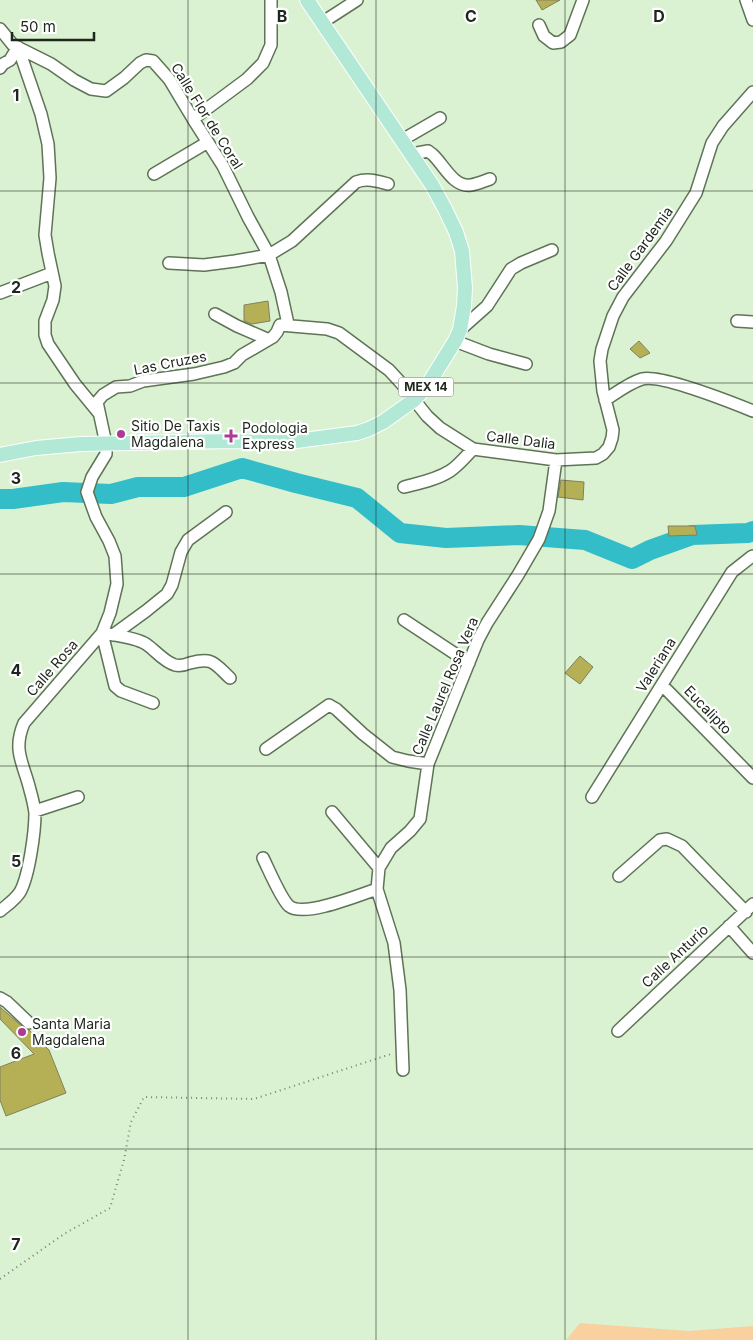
<svg xmlns="http://www.w3.org/2000/svg" width="753" height="1340" font-family="Inter,sans-serif">
<style>
.green{fill:#f9d19e}
.lines{fill:none;stroke-linecap:round;stroke-linejoin:round}
.river{stroke:#33bdc8;stroke-width:20}
.building{fill:#b5b055;stroke:#81805e}
.minor-casing{stroke:#5e7357;stroke-width:14}
.major-casing{stroke:#fff;stroke-width:16}
.path{stroke:#758470;stroke-width:2;stroke-dasharray:1 4;stroke-linecap:butt}
.minor{stroke:#fff;stroke-width:11}
.major{stroke:#b1e8d6;stroke-width:14}
.grid{fill:none;stroke:#1e271c;stroke-width:1;stroke-opacity:0.55}
.poi-dot{fill:#ad3b96;stroke:#fff;stroke-width:2}
.labels{text-anchor:middle;stroke-width:4.5;stroke-linejoin:round;paint-order:stroke}
.shield{fill:#fff;stroke:#626860;stroke-width:1}
.shield-label{font-size:12px;font-weight:bold;fill:#1e271c}
.street-label{font-size:14px;fill:#1e271c;stroke:#fff}
.poi-label{font-size:14px;fill:#1e271c;stroke:#fff;text-anchor:start}
.grid-label{font-size:16px;text-anchor:middle;font-weight:bold;fill:#1e271c;stroke:#fff;stroke-width:4.5;stroke-linejoin:round;paint-order:stroke}
</style>
<rect width="100%" height="100%" fill="#daf2d2"/>
<path class="green" d="M580,1323L689,1331L753,1326V1340H566Z"/>
<g class="lines">
<path class="river" d="M0,499H13L63,492L111,494L138,487H184L242,468L296,483L357,498L400,533L446,538L519,535L585,540L632,559L650,550L692,535L748,533L753,531"/>
</g>
<path class="building" d="M536,0H560L542,10Z
M268,301L270,321L252,324L244,321V305Z
M639,341L650,353L640,358L630,349Z
M561,480L584,482L583,500L558,497Z
M668,526H695L697,535L669,536Z
M580,656L593,667L580,684L565,673Z
M0,1007L24,1028L29,1030L49,1050L66,1093L6,1116L0,1100V1067L34,1054L0,1019Z"/>
<g class="lines">
<g class="minor-casing">
<path id="minor" d="M746,0L753,20
M323,22L357,0
M539,25L544,36L553,43L561,42L570,35L583,0
M0,29L13,45L51,64L74,80L91,89L106,91L124,78L140,63L146,60L153,61L169,79L193,119L223,166L248,217L269,255L281,292L288,324L280,325
M18,47L41,114L48,144L50,178L45,235L48,253L55,286L53,300L45,321V335L48,344L75,384L98,412
M0,68L3,64L10,60L18,47
M193,119L247,79L263,63L271,45V0
M402,140L440,118
M412,154L428,151L432,154C443,163 453,188 471,185C477,184 484,181 490,179
M154,174L208,142
M169,263L204,265L235,261L269,255L292,241L356,182C367,178 377,181 388,184
M0,293L52,273
M215,314L237,326L267,339
M737,321L753,322
M280,325L327,329L339,333L389,370L401,383L427,416L440,428L473,449L556,460L596,458L603,454L609,447L612,438L613,430L603,391L600,361L602,349L613,316L623,297L666,241L696,193L712,143L723,126L753,92
M460,330L487,306L511,269L521,263L552,250
M455,341L489,354L526,364
M605,400C616,393 629,383 642,379C661,374 733,403 753,411
M404,487C419,483 436,480 450,471C459,465 466,456 473,449
M404,620L469,663
M102,633L115,686L121,691L153,703
M108,634C120,636 136,638 146,644C155,650 164,662 175,665C180,666 185,665 190,663C213,657 214,663 230,678
M113,635L146,611L167,594L172,585L181,552L188,540L226,512
M662,685L753,778
M266,749L329,705L336,709L363,734L392,757L408,761L428,764
M592,797L732,572L751,557L753,556
M35,811L78,797
M332,812L379,868
M263,858C268,868 281,899 289,906C304,918 359,895 377,889
M619,876L660,840L667,839L682,846L746,912
M0,911C7,905 15,900 20,892C29,876 35,832 35,813C34,805 32,797 30,790C24,764 12,751 24,723L102,633L110,613L117,584L115,556L109,541L96,517L87,492L92,477L106,454V444L97,402L103,395L116,387L130,386L143,381L194,374L224,367L234,363L242,355L273,337L277,332L280,325
M729,926L753,953
M0,998L7,1002L29,1023
M618,1031L753,904
M403,1070L400,990L394,943L377,889L379,868L391,848L410,831L420,819L428,764L478,640L487,623L518,575L539,539L549,511L556,460"/>
</g>
<g class="major-casing">
<path id="major" d="M0,455L36,448L81,444L230,441L289,442L357,433L369,429L383,422L414,400L427,386L455,341L460,330L464,306L465,288L462,251L456,232L445,209L432,185L307,0"/>
</g>
<path class="path" d="M0,1279L64,1234L110,1208L124,1160L131,1122L144,1097L254,1099L391,1054"/>
<use href="#minor" class="minor"/>
<use href="#major" class="major"/>
</g>
<path class="grid" d="M188,0V1340M376,0V1340M565,0V1340M0,191H753M0,383H753M0,574H753M0,766H753M0,957H753M0,1149H753"/>
<g class="poi-dot">
<circle cx="121" cy="434" r="5"/>
<path d="M228.5 428.5h5v5h5v5h-5v5h-5v-5h-5v-5h5z"/>
<circle cx="22" cy="1032" r="5"/>
</g>
<g class="labels">
<rect class="shield" x="398.5" y="377.5" width="55" height="19" rx="4"/>
<g class="shield-label">
<text x="426" y="391">MEX 14</text>
</g>
<g class="street-label">
<text transform="translate(207 116) rotate(58)" y="5">Calle Flor de Coral</text>
<text transform="translate(640 249) rotate(-54)" y="5">Calle Gardemia</text>
<text transform="translate(170 363) rotate(-11)" y="5">Las Cruzes</text>
<text transform="translate(521 440) rotate(7)" y="5">Calle Dalia</text>
<text transform="translate(656 665) rotate(-58)" y="5">Valeriana</text>
<text transform="translate(52 668) rotate(-49)" y="5">Calle Rosa</text>
<text transform="translate(445 686) rotate(-67)" y="5">Calle Laurel Rosa Vera</text>
<text transform="translate(708 710) rotate(46)" y="5">Eucalipto</text>
<text transform="translate(675 956) rotate(-43)" y="5">Calle Anturio</text>
</g>
<g class="poi-label">
<text x="131" y="431">Sitio De Taxis<tspan x="131" dy="16">Magdalena</tspan></text>
<text x="242" y="433">Podologia<tspan x="242" dy="16">Express</tspan></text>
<text x="32" y="1029">Santa Maria<tspan x="32" dy="16">Magdalena</tspan></text>
</g>
</g>
<g class="grid-label">
<text x="282" y="22">B</text>
<text x="471" y="22">C</text>
<text x="659" y="22">D</text>
<text x="16" y="101">1</text>
<text x="16" y="293">2</text>
<text x="16" y="484">3</text>
<text x="16" y="676">4</text>
<text x="16" y="867">5</text>
<text x="16" y="1059">6</text>
<text x="16" y="1250">7</text>
</g>
<path d="M12 32v8h82v-8" fill="none" stroke="#1e271c" stroke-width="2.5"/>
<text x="20" y="32" font-size="15" fill="#1e271c" stroke="#ffffff" stroke-width="4" paint-order="stroke">50 m</text>
</svg>
